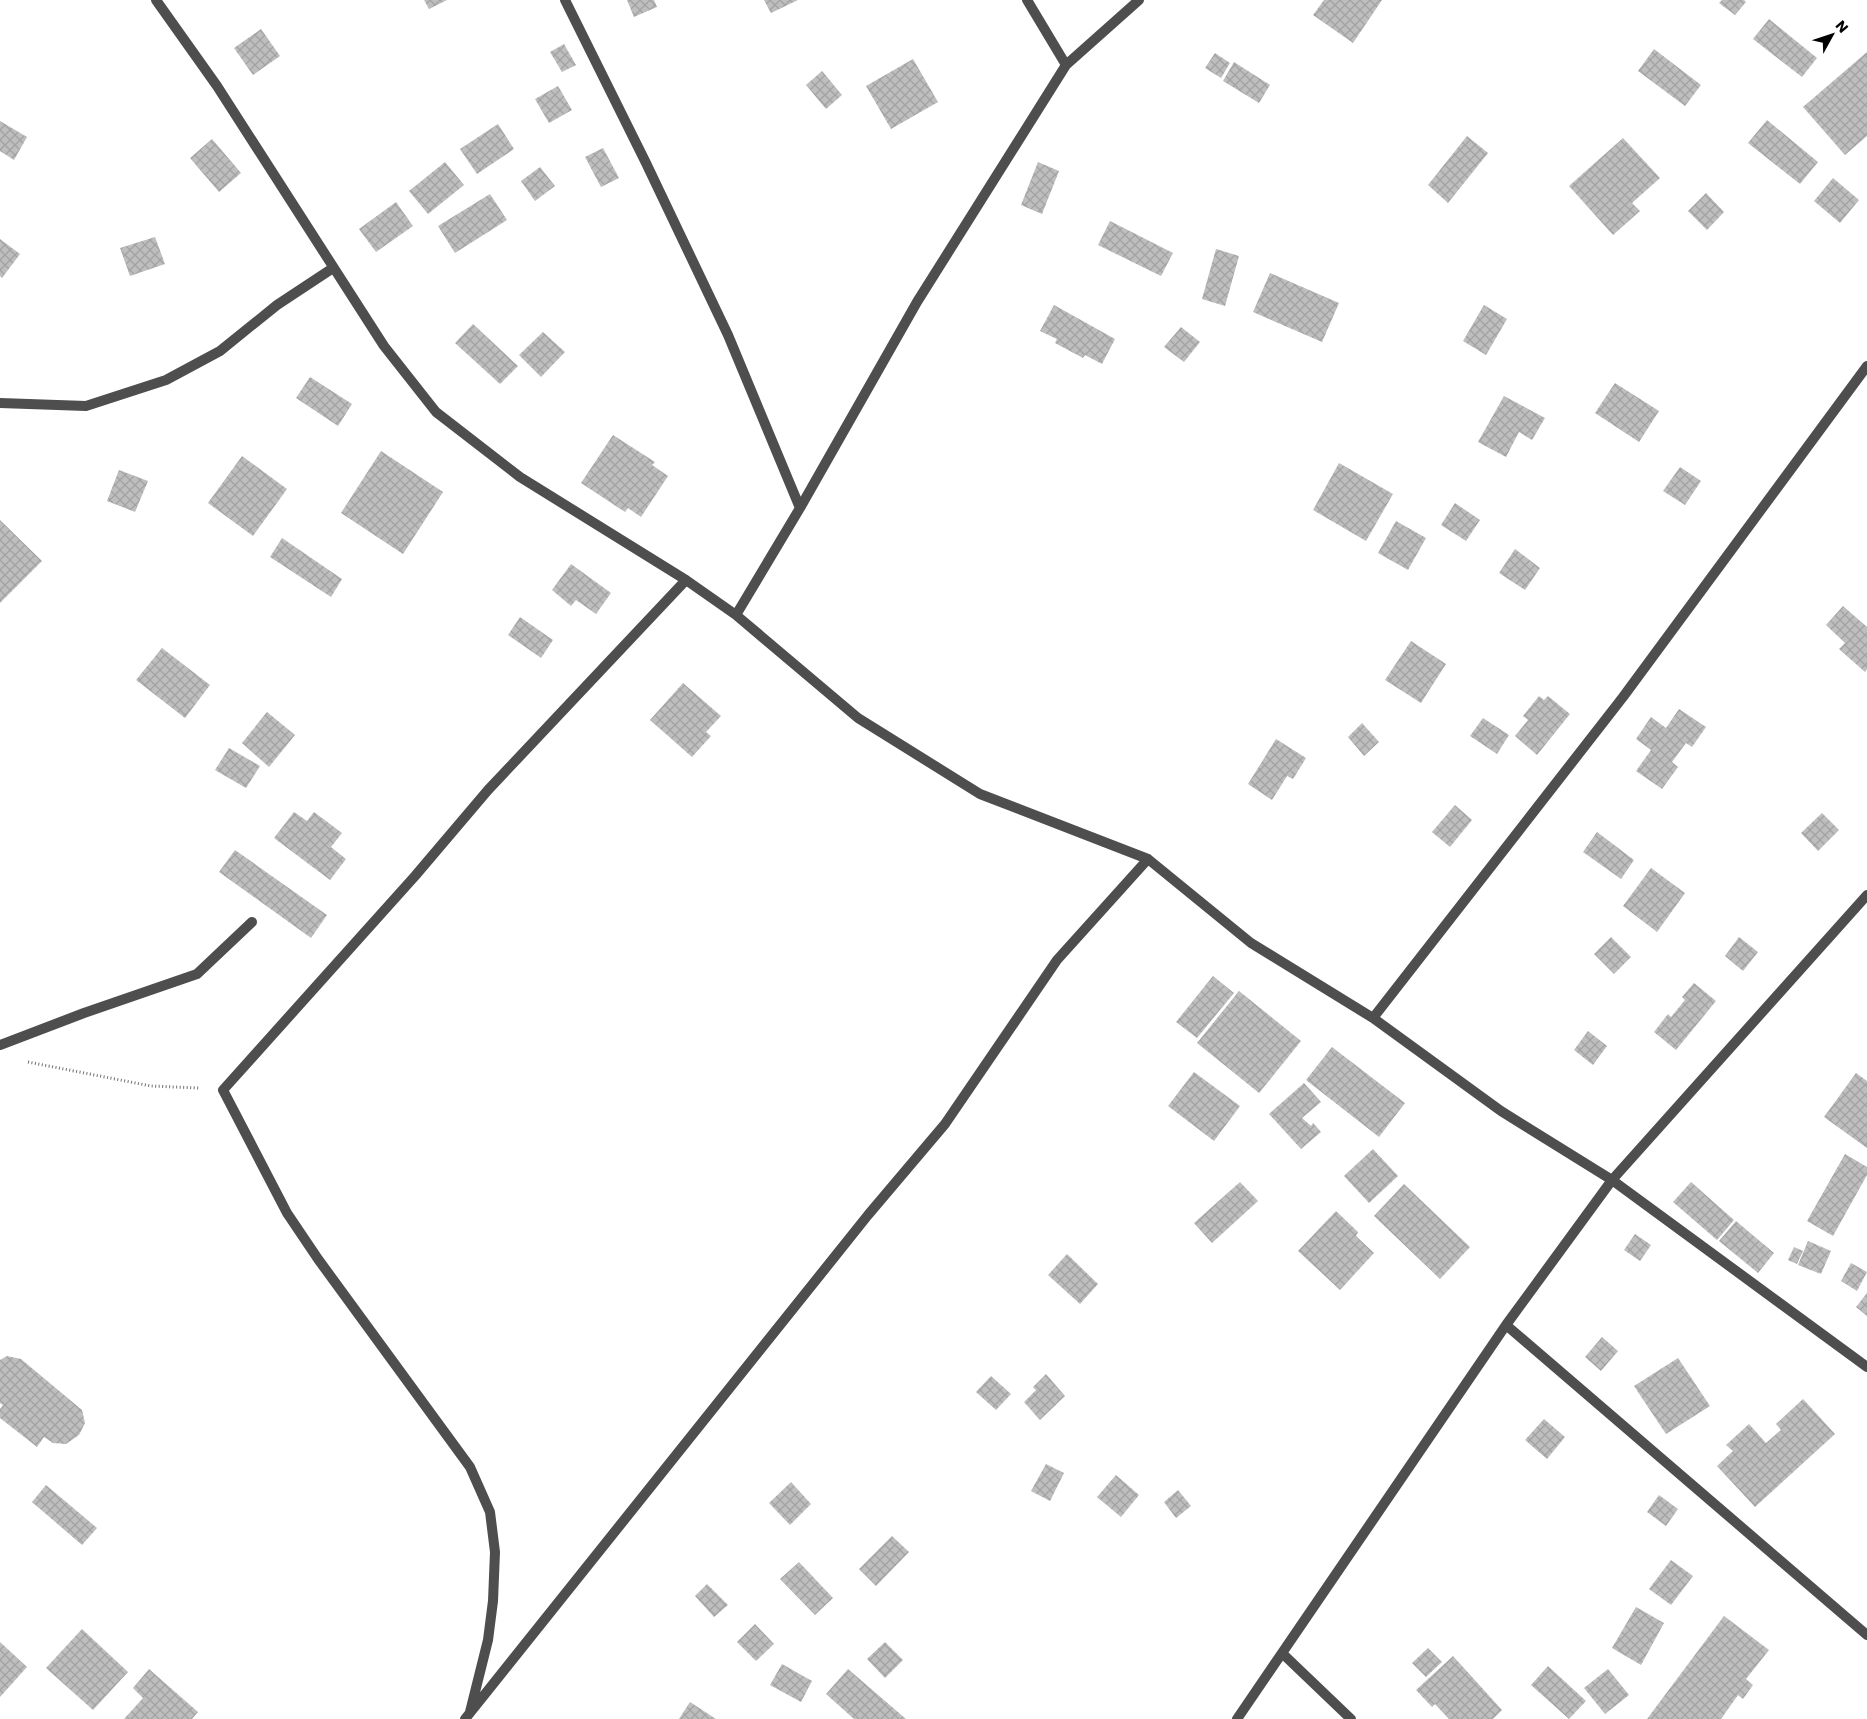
<svg xmlns="http://www.w3.org/2000/svg" width="1867" height="1719" font-family="Poppins,sans-serif">
<style>
.building{fill:url(#building-cross-hatch)}
.lines{fill:none;stroke-linecap:round;stroke-linejoin:round}
.path{stroke:#707070;stroke-width:3;stroke-dasharray:1 2.5;stroke-linecap:butt}
.street{stroke:#4e4e4e;stroke-width:10}
</style>
<defs>
<pattern id="building-cross-hatch" width="8" height="8" patternUnits="userSpaceOnUse" patternTransform="scale(1.25)"><rect width="8" height="8" fill="#bebebe"/><path d="M0 0l8 8M0 8l8-8" fill="none" stroke="#a2a2a2"/></pattern>
</defs>
<rect width="100%" height="100%" fill="#fff"/>
<path class="building" d="M424,0H447L429,9Z
M627,0H654L657,7L634,17Z
M764,0H798L771,13Z
M1324,0H1382L1353,43L1313,15Z
M1722,0H1744L1746,2L1735,15L1719,3Z
M1769,19L1817,58L1802,77L1753,39Z
M261,29L280,56L253,75L234,48Z
M564,44L576,65L562,72L550,52Z
M1654,49L1701,85L1685,106L1638,71Z
M1867,52V136L1845,155L1803,107Z
M1215,53L1230,63L1221,78L1205,68Z
M913,59L938,102L891,129L866,86Z
M1234,62L1270,85L1259,103L1223,81Z
M822,71L842,95L826,109L806,85Z
M558,86L572,110L549,123L535,99Z
M1767,120L1818,162L1800,184L1748,143Z
M0,121L27,137L14,160L0,151Z
M498,124L514,149L477,174L460,149Z
M1467,136L1488,153L1448,203L1428,185Z
M1623,138L1660,178L1632,203L1640,211L1613,235L1569,186Z
M212,139L241,173L219,192L190,158Z
M603,148L619,178L601,187L585,157Z
M445,162L464,185L428,214L409,191Z
M1038,162L1059,171L1042,214L1021,205Z
M540,167L555,186L535,201L521,181Z
M1833,178L1859,200L1840,223L1814,201Z
M1706,193L1724,212L1707,230L1688,211Z
M490,194L507,220L455,253L438,226Z
M396,202L413,226L376,252L359,229Z
M1110,221L1173,253L1161,276L1098,245Z
M155,237L165,264L130,276L120,248Z
M0,239L20,254L2,278L0,276Z
M1216,249L1239,256L1225,306L1202,299Z
M1270,273L1339,303L1322,342L1253,312Z
M1054,305L1115,339L1102,364L1085,355L1083,358L1055,343L1057,339L1040,331Z
M1484,305L1507,319L1486,355L1463,341Z
M473,324L518,366L500,384L455,343Z
M1181,327L1200,342L1184,362L1164,347Z
M543,332L565,352L541,377L519,355Z
M310,377L352,404L338,426L296,398Z
M1615,383L1659,411L1639,442L1595,413Z
M1504,396L1545,418L1532,440L1519,432L1506,457L1478,442Z
M613,435L655,462L652,465L668,476L641,517L628,508L625,512L581,483Z
M381,451L443,492L403,554L341,513Z
M242,456L287,489L253,536L208,503Z
M1339,463L1393,494L1366,541L1313,510Z
M1680,467L1701,481L1685,505L1663,491Z
M119,470L148,481L135,512L107,501Z
M1455,503L1480,520L1466,541L1441,525Z
M0,520L42,561L0,603Z
M1396,521L1426,538L1408,570L1378,553Z
M282,538L342,579L331,597L270,557Z
M1515,549L1540,568L1525,590L1499,573Z
M571,564L611,593L596,614L576,600L571,606L552,590Z
M1843,606L1867,627V669L1865,672L1839,649L1845,643L1826,625Z
M520,617L553,640L541,658L508,635Z
M1411,641L1446,664L1421,703L1385,680Z
M162,648L210,685L185,718L136,680Z
M683,683L721,716L706,732L711,736L692,757L650,720Z
M1539,696L1544,700L1548,696L1570,714L1537,755L1515,736L1528,720L1523,716Z
M1679,709L1706,727L1692,747L1686,743L1672,762L1678,767L1662,789L1636,771L1651,750L1636,739L1651,717L1666,728Z
M267,712L295,735L269,767L242,743Z
M1483,718L1509,735L1497,754L1470,736Z
M1362,723L1379,742L1364,756L1348,737Z
M1276,739L1306,758L1293,779L1287,776L1272,800L1248,784Z
M229,748L260,766L246,788L215,770Z
M1455,805L1472,820L1450,847L1432,832Z
M294,812L307,821L314,812L342,833L331,847L346,859L330,880L274,838Z
M1822,813L1839,830L1818,851L1801,833Z
M1597,832L1634,860L1621,879L1583,852Z
M235,850L327,915L311,938L219,872Z
M1651,868L1685,893L1657,932L1623,906Z
M1611,937L1631,957L1614,974L1594,954Z
M1739,937L1758,952L1743,971L1725,956Z
M1213,976L1234,993L1197,1038L1176,1022Z
M1694,983L1716,1001L1676,1050L1654,1032L1668,1014L1671,1017L1685,1000L1682,997Z
M1239,991L1301,1041L1259,1093L1197,1043Z
M1588,1031L1607,1046L1593,1065L1574,1050Z
M1332,1047L1405,1103L1379,1137L1306,1080Z
M1194,1072L1240,1106L1214,1141L1168,1106Z
M1856,1073L1867,1081V1148L1824,1117Z
M1304,1083L1321,1102L1302,1118L1311,1126L1313,1123L1321,1132L1301,1149L1269,1114Z
M1373,1149L1398,1176L1369,1203L1344,1176Z
M1845,1154L1867,1167V1175L1833,1236L1807,1221Z
M1240,1182L1258,1201L1212,1243L1194,1223Z
M1691,1182L1734,1220L1717,1240L1673,1202Z
M1404,1184L1470,1247L1440,1279L1374,1216Z
M1336,1211L1358,1232L1356,1236L1374,1253L1340,1290L1298,1251Z
M1736,1221L1774,1253L1758,1273L1719,1241Z
M1635,1234L1651,1245L1640,1261L1624,1250Z
M1808,1241L1831,1251L1821,1274L1798,1265Z
M1794,1247L1803,1251L1797,1264L1788,1260Z
M1067,1254L1098,1284L1080,1304L1048,1275Z
M1851,1263L1867,1272L1857,1291L1841,1281Z
M1867,1293V1316L1856,1307Z
M1602,1337L1618,1351L1601,1371L1585,1357Z
M7,1356L21,1359L82,1410L85,1423L79,1435L66,1444L53,1443L44,1437L37,1447L0,1418V1409L3,1405L0,1403V1360Z
M1678,1358L1710,1406L1666,1434L1634,1386Z
M1046,1374L1065,1396L1040,1420L1024,1402L1036,1390L1033,1387Z
M991,1376L1011,1394L996,1410L976,1392Z
M1803,1399L1835,1434L1755,1507L1717,1466L1733,1451L1726,1445L1749,1424L1766,1443L1781,1430L1776,1424Z
M1544,1419L1565,1437L1547,1459L1525,1440Z
M1046,1464L1064,1473L1050,1501L1031,1491Z
M1116,1475L1139,1495L1121,1517L1097,1497Z
M791,1482L811,1504L790,1525L769,1503Z
M46,1485L97,1528L82,1545L32,1502Z
M1178,1490L1191,1506L1176,1518L1164,1502Z
M1659,1495L1678,1509L1666,1526L1647,1512Z
M892,1536L909,1552L876,1586L859,1569Z
M1671,1560L1693,1576L1671,1605L1649,1589Z
M799,1562L833,1598L815,1615L780,1579Z
M707,1584L728,1605L714,1617L695,1596Z
M1636,1607L1664,1623L1641,1665L1612,1648Z
M1724,1616L1769,1650L1746,1679L1753,1685L1743,1699L1738,1695L1721,1719H1647Z
M755,1624L774,1644L756,1661L737,1642Z
M82,1629L128,1672L93,1710L46,1668Z
M0,1642L27,1667L0,1697Z
M885,1642L903,1660L885,1678L867,1659Z
M1428,1648L1442,1662L1426,1677L1412,1663Z
M1453,1656L1502,1710L1493,1719H1449L1435,1704L1432,1707L1416,1690Z
M782,1664L812,1681L801,1702L770,1685Z
M1548,1666L1586,1701L1569,1719L1531,1685Z
M149,1669L198,1712L192,1719H124L143,1698L133,1688Z
M848,1669L906,1719H854L826,1694Z
M1608,1669L1629,1695L1605,1714L1584,1688Z
M690,1702L716,1719H679Z"/>
<g class="lines">
<path class="path" d="M28,1062L151,1086L199,1088"/>
<path class="street" d="M156,0L217,86L384,346L436,412L520,477L686,580L736,615L858,718L980,794L1148,859L1251,943L1373,1018L1501,1111L1612,1180L1867,1367
M565,0L646,163L728,335L800,508
M1027,0L1066,65
M0,403L86,406L166,380L220,351L277,305L333,268
M736,615L800,508L917,302L1066,65L1139,0
M1373,1018L1623,697L1867,366
M0,1045L84,1013L197,974L252,922
M1506,1325L1867,1635
M1283,1654L1351,1719
M470,1712L488,1640L493,1601L495,1552L490,1512L470,1467L318,1259L287,1213L223,1090L415,876L488,790L686,580
M465,1719L868,1215L945,1124L1057,960L1148,859
M1237,1719L1506,1325L1612,1180L1867,895"/>
</g>
<g transform="translate(1832 35) rotate(50)" stroke="#ffffff" stroke-width="4" paint-order="stroke">
<path d="M0-4L9 19L0 12L-9 19Z" fill="#000000"/>
<text y="-8" font-size="14" font-weight="bold" text-anchor="middle" fill="#000000">N</text>
</g>
</svg>
